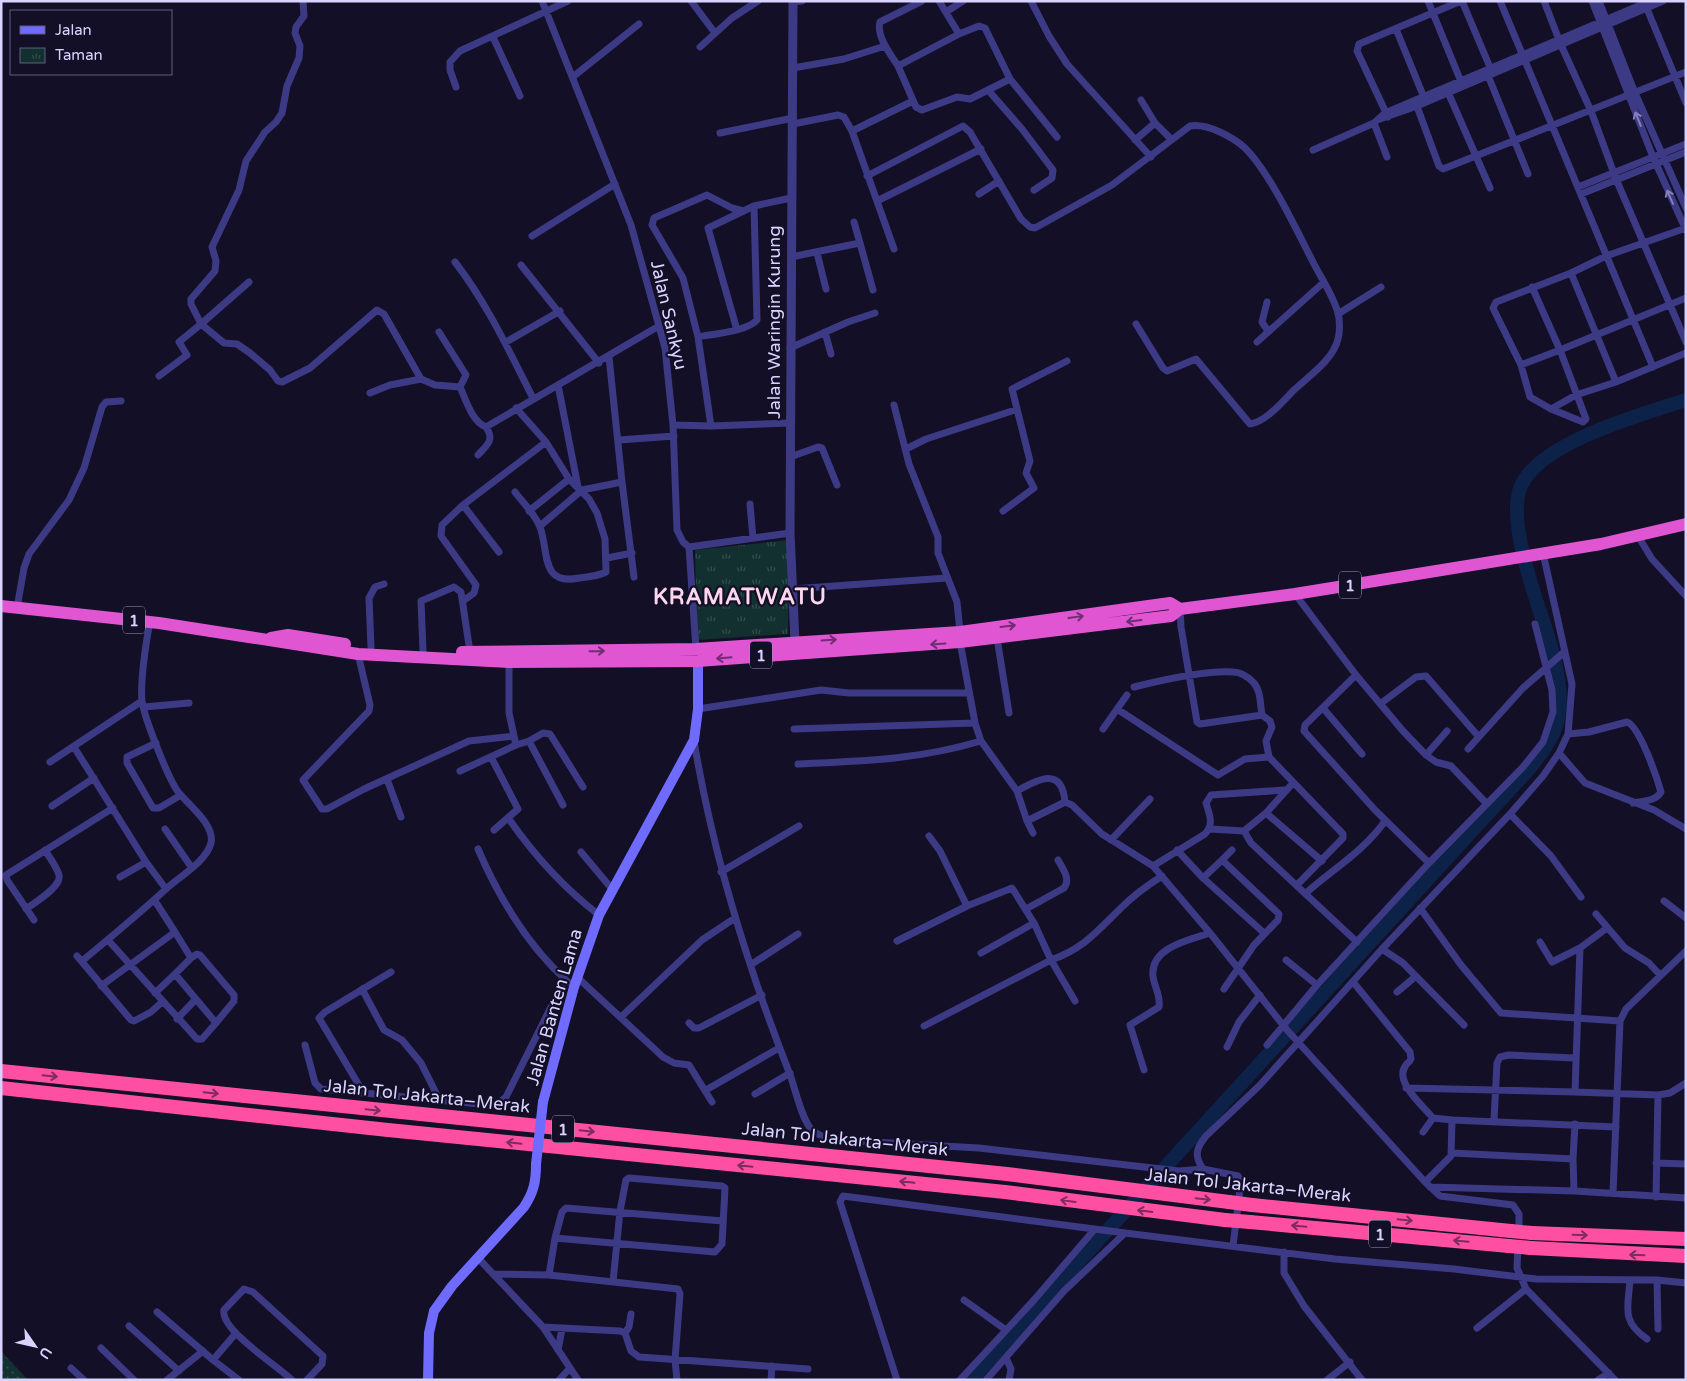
<svg xmlns="http://www.w3.org/2000/svg" width="1687" height="1381" font-family="'Varela Round',sans-serif">
<style>
.grass{fill:url(#grass-dots)}
.park{fill:url(#park-tufts)}
.lines{fill:none;stroke-linecap:round;stroke-linejoin:round}
.river{stroke:#0c2248;stroke-width:14}
.minor{stroke:#3d3a85;stroke-width:7}
.tertiary{stroke:#3d3a85;stroke-width:9}
.secondary{stroke:#6f6bff;stroke-width:10}
.trunk{stroke:#e055d1;stroke-width:12}
.motorway{stroke:#ff4fa3;stroke-width:14}
.secondary-bridge{stroke:#6f6bff;stroke-width:10}
.motorway-bridge{stroke:#ff4fa3;stroke-width:14}
.oneway{stroke:#837fbc}
.oneway2{stroke:#6f2e73}
.oneway3{stroke:#7d2c5e}
.labels{text-anchor:middle;stroke-width:4.5;stroke-linejoin:round;paint-order:stroke}
.shield{fill:#130f26;stroke:#9e99be;stroke-width:1}
.shield-label{font-size:16px;font-weight:bold;fill:#d9d4ff}
.street-label{font-size:18px;fill:#d9d4ff;stroke:#130f26}
.district-label{font-size:22px;font-weight:bold;letter-spacing:1px;fill:#ffd6f0;stroke:#130f26}
</style>
<defs>
<pattern id="grass-dots" width="8" height="8" patternUnits="userSpaceOnUse" patternTransform="scale(1.25)"><rect width="8" height="8" fill="#12302f"/><path d="M2 2h.1M6 6h.1" fill="none" stroke="#344d4e" stroke-width="1.8" stroke-linecap="round"/></pattern>
<pattern id="park-tufts" width="24" height="20" patternUnits="userSpaceOnUse" patternTransform="scale(1.25)"><rect width="24" height="20" fill="#12302f"/><path d="M3 7l-1-3M5 7V3M7 7l1-3M15 17l-1-3M17 17v-4M19 17l1-3" fill="none" stroke="#344d4e"/></pattern>
</defs>
<rect width="100%" height="100%" fill="#130f26"/>
<path class="grass" d="M1,1351L28,1380H1Z"/>
<path class="park" d="M789,540L788,634L697,640L695,550Z"/>
<g class="lines">
<path class="river" d="M971,1380L1481,821C1503,796 1546,757 1556,726C1565,697 1556,662 1547,633C1536,599 1506,519 1521,486C1540,442 1643,414 1686,400"/>
<path class="minor" d="M542,1L631,225L659,326L665,348L673,425L677,530L683,542L689,547L696,649
M691,1L715,33
M939,1L959,34L979,26L985,28L1010,79L988,90L1022,129L1053,170L1052,178L1034,190
M1031,1L1049,36L1067,64L1151,157
M1428,1L1462,84
M1462,1L1492,72
M1500,1L1653,367
M1544,1L1561,45L1591,111L1616,179L1686,342
M1592,1L1653,157L1686,230
M1599,1L1635,93L1686,208
M793,2L802,1
M1645,4L1686,103
M946,12L963,1
M1396,29L1425,100
M959,34L898,66L916,107L922,110L957,97L970,99L988,90
M493,37L520,96
M700,47L732,18L758,1
M898,66C891,55 876,36 880,22L922,1
M793,68L844,59L885,46
M1487,73L1528,174
M574,76L639,24
M1010,79L1057,137
M456,87L450,70V62L460,51L568,1
M1447,90L1490,188
M1141,100L1155,123L1171,139
M1415,101L1439,166L1443,169L1686,72
M1388,117L1357,51L1359,44L1461,1
M1380,119L1417,106L1663,1
M1374,123L1387,157
M793,124L838,115L844,117L852,131L894,249
M852,131L913,101
M720,133L793,118
M1135,140L1155,123
M1313,150L1374,123L1385,113L1650,1
M867,176L963,126L970,132L1021,219L1030,227L1035,228L1112,185L1190,126C1207,123 1233,137 1245,148C1270,173 1296,229 1313,262C1321,278 1333,295 1338,313C1340,320 1340,332 1338,339C1333,360 1309,376 1294,390C1283,401 1266,422 1250,424L1196,359L1167,371L1163,368L1136,324
M1578,187L1686,144
M979,194L999,181
M1581,194L1686,152
M877,201L981,149
M744,211L732,208L707,195L654,218L652,225L683,278L698,337L711,426L790,423
M854,222L860,243
M1686,228L1606,256L1571,273L1496,302L1493,308L1521,365L1530,397L1551,409L1583,422L1586,419L1560,350L1686,298
M532,236L615,184
M817,253L826,289
M791,257L860,243L873,290
M455,262C488,305 509,351 533,398
M521,265L599,363
M1571,273L1616,382
M249,282L201,324L224,343L237,344L250,353L270,370L278,381L282,382L310,368L377,310L384,314L421,379L435,385L460,387
M1267,302L1262,322L1268,331
M1338,314L1381,287
M737,330L708,228L754,206L791,198
M439,332L466,375L460,387C466,400 472,422 486,427L659,326
M825,332L831,354
M698,337C713,334 748,331 757,320L754,206
M506,342L560,311
M1257,342L1324,282
M790,348L848,322L875,313
M1521,365L1560,350L1532,287
M159,376L187,355L179,342L201,324L191,304V299L215,271L216,261L212,247L239,190L246,161L265,132L276,122L282,113L287,86L299,58L300,46L295,33L296,27L304,16L303,1
M558,385L578,487
M370,393L390,385L421,379
M894,405L909,464L938,537V553L957,602L960,632
M1551,409L1576,395L1616,382L1686,353
M673,425L711,426
M619,440L674,436
M906,449L926,439L1015,410
M478,455C487,445 495,440 486,427
M790,457L818,447L822,448L837,485
M622,482L634,577
M515,492C523,503 535,514 540,527C549,551 540,586 579,578C588,577 598,576 606,572L605,539L597,513L589,499L569,479L546,442L516,408
M750,504L753,538
M463,505L499,552
M529,511L569,479
M1003,511L1034,488L1026,473L1030,461L1012,389L1067,361
M540,526L582,490L622,482L609,357
M1638,536L1652,559L1686,596
M689,547L790,533
M607,558L632,553
M792,589L947,578
M1295,594L1356,675L1403,731L1426,755L1436,762L1451,766L1487,804
M463,601L474,593L476,585L441,536L442,525L463,505L546,442
M17,608L24,568L29,554L69,500L84,468L102,407L106,402L121,401
M1180,609L1181,627L1197,722L1200,724L1262,715
M997,638L1009,713
M960,642L975,723L981,741L1017,791L1027,821L1065,802L1072,805L1102,834L1153,866
M371,647L369,598L375,587L384,584
M423,651L421,601L454,587L461,592L470,652
M358,654L370,705L369,711L303,780L322,809H327L364,789L469,741L514,736
M509,662V713L516,745L529,741L563,805
M1356,675L1305,725L1304,731L1375,810L1429,863
M1134,687C1162,680 1205,670 1233,672C1240,672 1248,677 1253,682C1261,690 1260,704 1262,715L1270,721L1272,727L1266,741L1269,757L1343,834V838L1297,885
M1380,704L1416,677L1426,676L1478,736
M144,707L189,703
M1323,708L1362,754
M698,709L821,690L849,693H969
M1117,709L1218,775L1245,759L1269,757
M794,729L975,723
M1103,729L1127,695
M1568,734L1589,732L1627,722C1640,727 1657,778 1661,792C1656,801 1643,801 1633,803
M529,741L543,733L550,734L583,787
M694,741C713,855 747,965 789,1072C795,1087 801,1118 811,1129C819,1137 828,1139 838,1140L979,1148L1179,1171L1203,1169C1194,1156 1196,1148 1206,1136L1260,1085L1382,949L1510,814L1543,776L1559,753L1568,734L1572,684L1543,553
M156,743L127,757V763L153,808H159L181,795
M74,747L146,862L166,889
M1468,749L1523,688L1563,653
M1559,753L1585,783L1654,810L1686,829
M1426,755L1447,731
M491,757L518,809L494,830
M50,762L142,701
M798,764C863,761 917,760 981,741
M460,771L516,745
M387,779L401,817
M1293,783L1266,813L1322,861
M1285,790L1211,795L1206,803C1210,816 1214,824 1205,834L1153,866L1210,933L1287,1030L1425,1182L1451,1156L1452,1120L1616,1127
M1017,791C1038,779 1062,766 1065,802
M52,806L94,778
M1266,813L1244,831L1251,843L1357,942
M1510,814L1551,856L1581,897
M509,819C534,855 564,888 599,915
M1027,821L1033,833
M165,829L192,868
M1210,829L1244,831
M929,836L940,851L967,906
M1111,840L1150,799
M478,849C499,898 528,946 568,982
M1177,850L1203,878L1264,933
M581,852L612,889
M1222,860L1232,850
M721,872L799,826
M120,877L146,862
M1203,878L1222,860L1279,914L1278,920L1254,945L1224,989
M1306,893C1333,869 1364,851 1385,821
M1664,901L1686,918
M1420,908L1461,965L1501,1013L1620,1021L1613,1193
M26,909C34,903 62,887 59,875C57,867 49,857 45,850
M1026,909L1064,888C1071,879 1063,869 1058,860
M1596,914L1625,948L1649,963L1660,975
M34,920L7,880L6,875L113,808
M1607,928L1580,948L1575,1092L1658,1095L1656,1197
M108,940L197,1039H202L216,1023L175,974L155,993
M897,941L967,906L1012,888L1034,923L1051,960C1085,948 1098,930 1122,907C1134,895 1148,885 1162,876
M1540,942L1552,962L1580,948
M1382,949L1403,963L1464,1025
M981,953L1034,923
M77,956L131,1020L134,1021L151,1012L162,1002
M191,958L197,954L200,955L234,995V1001L216,1023
M1286,960L1317,985
M82,961C111,937 139,914 166,889C180,876 206,862 211,843C215,825 189,805 179,793C169,781 144,717 142,701C140,683 146,641 150,622
M752,964L798,934
M175,974L191,958L175,932
M577,977L663,1057L674,1063L689,1065L712,1102
M1354,983L1410,1052L1411,1059C1410,1062 1407,1063 1406,1065C1393,1081 1423,1106 1433,1118L1452,1120
M101,986L175,932L155,901
M362,989L384,1030L402,1040L421,1063L440,1101
M1397,992L1415,977
M621,1017L702,940L735,918
M177,1019L196,999
M1620,1021L1626,1009L1686,951
M689,1023L694,1028H699L762,995
M924,1026L1051,960L1075,1001
M305,1045L315,1083L321,1089L490,1105L499,1103L506,1097L565,979
M1267,1045L1317,985L1429,863L1523,767L1543,742L1553,712L1552,690L1535,624
M1227,1047L1239,1022L1260,995
M1144,1070L1130,1025L1159,1007C1161,995 1154,987 1153,976C1150,947 1190,940 1210,933
M1406,1088L1575,1092
M706,1090L779,1048
M363,1092L319,1018L325,1012L391,972
M755,1094L790,1073
M1658,1095L1670,1093L1686,1083
M1494,1120L1497,1063L1500,1057L1509,1055L1575,1058
M1423,1132L1433,1118
M1452,1153L1573,1159L1574,1191L1686,1198
M1573,1159L1575,1124
M1656,1163L1686,1164
M1203,1169L1238,1176L1241,1181L1233,1246
M1425,1182L1440,1196L1513,1205L1519,1214V1233
M1430,1187L1574,1191
M555,1238L562,1212L566,1208L723,1221
M1518,1246L1517,1268L1526,1289L1615,1380
M1284,1252V1273L1304,1306L1362,1380
M478,1258L543,1327L578,1380
M493,1274L549,1275L678,1289L680,1294L675,1360L677,1380
M549,1275L555,1238L715,1252L722,1244L725,1188L722,1186L629,1178L626,1180L620,1211L613,1282
M1630,1280C1628,1308 1621,1321 1647,1339
M1657,1280L1658,1329
M964,1300L1006,1330
M157,1312L213,1360
M129,1326L179,1371
M543,1327L620,1331L625,1333L631,1351L639,1357L808,1369
M1477,1328L1526,1289
M236,1333L213,1360L239,1380
M625,1333L629,1327L631,1314
M101,1348L134,1380
M558,1350L562,1329
M1006,1358L1011,1369L1009,1380
M71,1368L84,1380
M167,1380L203,1351
M292,1380C278,1366 220,1330 224,1310L244,1289L253,1292L323,1356L322,1364L307,1380
M559,1380L570,1368
M771,1380L772,1366
M897,1380L840,1202L843,1196L1125,1233
M960,1380L1034,1300L1094,1230
M986,1380L1064,1291L1125,1233L1335,1259L1454,1269L1536,1279L1657,1280L1686,1283
M1327,1380L1350,1362
M1598,1380L1609,1373"/>
<path class="tertiary" d="M793,1L790,533L795,642"/>
<path class="secondary" d="M543,1102L574,987L599,915L694,740L698,709V661
M428,1380L429,1333L434,1311L452,1286L524,1207C534,1192 536,1181 536,1164"/>
<path class="trunk" d="M1,606L159,623L358,654L509,662L698,661L960,642L1171,616L1180,609L1295,594L1601,544L1686,524
M271,638L288,635L345,644
M462,652L696,649L960,632L1170,603L1180,609"/>
<path class="motorway" d="M1,1071L1007,1174L1229,1202
M1,1088L388,1130L1005,1192L1225,1220
M1252,1205L1511,1231
M1250,1222L1509,1246
M1532,1233L1686,1239
M1531,1248L1686,1256"/>
<path class="secondary-bridge" d="M536,1164L543,1102"/>
<path class="motorway-bridge" d="M1229,1202L1252,1205
M1225,1220L1250,1222
M1511,1231L1532,1233
M1509,1246L1531,1248"/>
</g>
<defs><path id="oneway-shaft" d="M-6 0H5M1.5-3L5.5 0L1.5 3" fill="none" stroke-width="1.6" stroke-linecap="round" stroke-linejoin="round" transform="scale(1.25)"/></defs>
<g class="oneway">
<use href="#oneway-shaft" transform="translate(1638 119) rotate(-112)"/>
<use href="#oneway-shaft" transform="translate(1670 197) rotate(-114)"/>
</g>
<g class="oneway2">
<use href="#oneway-shaft" transform="translate(1076 617) rotate(-8)"/>
<use href="#oneway-shaft" transform="translate(1134 621) rotate(173)"/>
<use href="#oneway-shaft" transform="translate(1008 626) rotate(-7)"/>
<use href="#oneway-shaft" transform="translate(829 640) rotate(-4)"/>
<use href="#oneway-shaft" transform="translate(938 644) rotate(176)"/>
<use href="#oneway-shaft" transform="translate(597 651) rotate(-1)"/>
<use href="#oneway-shaft" transform="translate(724 658) rotate(175)"/>
</g>
<g class="oneway3">
<use href="#oneway-shaft" transform="translate(50 1076) rotate(6)"/>
<use href="#oneway-shaft" transform="translate(211 1093) rotate(6)"/>
<use href="#oneway-shaft" transform="translate(373 1110) rotate(6)"/>
<use href="#oneway-shaft" transform="translate(587 1131) rotate(6)"/>
<use href="#oneway-shaft" transform="translate(514 1143) rotate(-174)"/>
<use href="#oneway-shaft" transform="translate(745 1166) rotate(-174)"/>
<use href="#oneway-shaft" transform="translate(907 1182) rotate(-174)"/>
<use href="#oneway-shaft" transform="translate(1203 1199) rotate(6)"/>
<use href="#oneway-shaft" transform="translate(1068 1201) rotate(-172)"/>
<use href="#oneway-shaft" transform="translate(1145 1211) rotate(-173)"/>
<use href="#oneway-shaft" transform="translate(1405 1220) rotate(6)"/>
<use href="#oneway-shaft" transform="translate(1299 1226) rotate(-175)"/>
<use href="#oneway-shaft" transform="translate(1580 1235) rotate(2)"/>
<use href="#oneway-shaft" transform="translate(1461 1241) rotate(-175)"/>
<use href="#oneway-shaft" transform="translate(1637 1255) rotate(-178)"/>
</g>
<g class="labels">
<g class="shield">
<rect x="1339" y="571.5" width="22" height="27" rx="4"/>
<rect x="123" y="606.5" width="22" height="27" rx="4"/>
<rect x="750" y="641.5" width="22" height="27" rx="4"/>
<rect x="552" y="1115.5" width="22" height="27" rx="4"/>
<rect x="1369" y="1220.5" width="22" height="27" rx="4"/>
</g>
<g class="shield-label">
<text x="1350" y="591">1</text>
<text x="134" y="626">1</text>
<text x="761" y="661">1</text>
<text x="563" y="1135">1</text>
<text x="1380" y="1240">1</text>
</g>
<g class="street-label">
<text transform="translate(669 315) rotate(77)" y="6">Jalan Sankyu</text>
<text transform="translate(774 322) rotate(-90)" y="6">Jalan Waringin Kurung</text>
<text transform="translate(554 1007) rotate(-74)" y="6">Jalan Banten Lama</text>
<text transform="translate(427 1096) rotate(6)" y="6">Jalan Tol Jakarta–Merak</text>
<text transform="translate(845 1139) rotate(6)" y="6">Jalan Tol Jakarta–Merak</text>
<text transform="translate(1248 1185) rotate(6)" y="6">Jalan Tol Jakarta–Merak</text>
</g>
<g class="district-label">
<text x="740" y="604">KRAMATWATU</text>
</g>
</g>
<rect width="1687" height="1381" fill="none" stroke="#d9d4ff" stroke-width="5"/>
<rect x="10" y="10" width="162" height="65" fill="#130f26" stroke="#625e7d"/>
<rect x="20" y="26" width="25" height="8" fill="#6f6bff" stroke="#625e7d"/>
<text x="55" y="35" font-size="15" fill="#d9d4ff">Jalan</text>
<rect x="20" y="48" width="25" height="15" fill="url(#park-tufts)" stroke="#625e7d"/>
<text x="55" y="60" font-size="15" fill="#d9d4ff">Taman</text>
<g transform="translate(35 1346) rotate(124)" stroke="#130f26" stroke-width="4" paint-order="stroke">
<path d="M0-4L9 19L0 12L-9 19Z" fill="#d9d4ff"/>
<text y="-8" font-size="14" font-weight="bold" text-anchor="middle" fill="#d9d4ff">U</text>
</g>
</svg>
